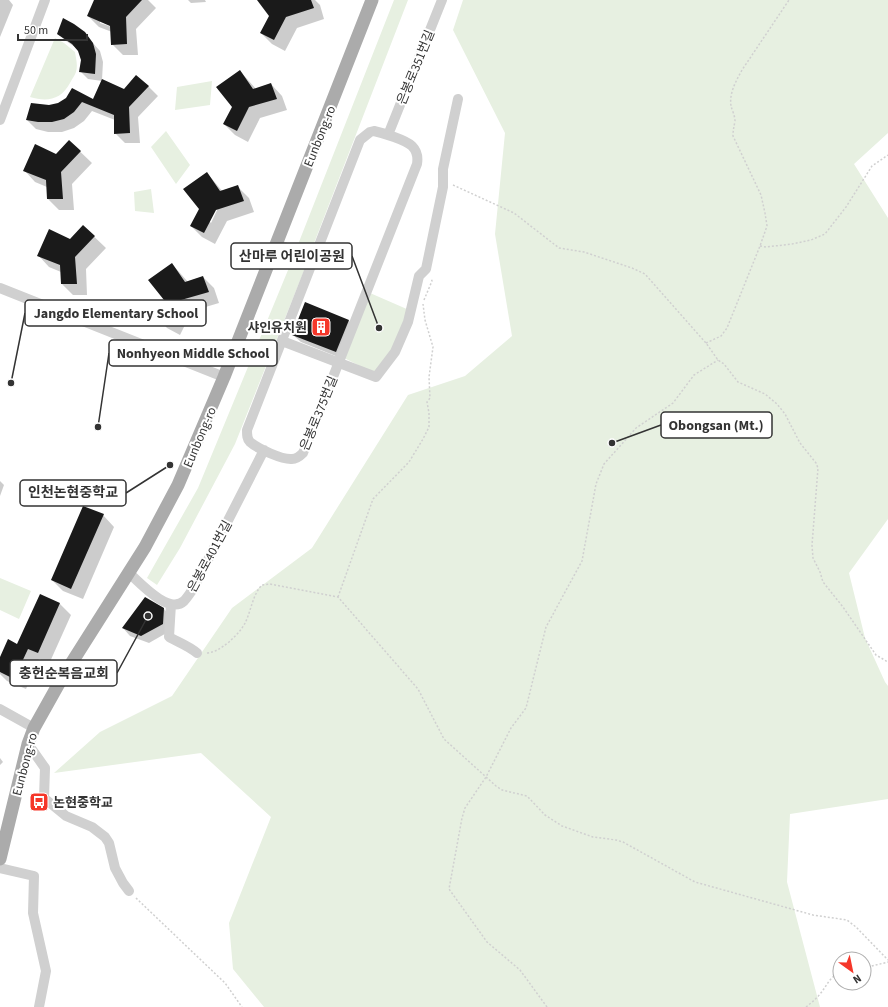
<svg xmlns="http://www.w3.org/2000/svg" width="888" height="1007" font-family="'Source Sans 3','Noto Sans KR',sans-serif">
<style>
.green{fill:#e7f0e1}
.shadow{fill:#0003;fill-rule:evenodd}
.building{fill:#1a1a1a}
.lines{fill:none;stroke-linecap:round;stroke-linejoin:round}
.path{stroke:#d0d0d0;stroke-width:1.5;stroke-dasharray:2 2;stroke-linecap:butt}
.minor{stroke:#d0d0d0;stroke-width:10}
.major{stroke:#ababab;stroke-width:13}
.labels{text-anchor:middle;stroke-width:4;stroke-linejoin:round;paint-order:stroke}
.street-label{font-size:13px;fill:#333;stroke:#fff}
.poi-label{font-size:13px;font-weight:bold;fill:#333;stroke:#fff;text-anchor:end}
.leader{fill:none;stroke:#333;stroke-width:1.5}
.callout-dot{fill:#333;stroke:#fff;stroke-width:1.5}
.callout{fill:#fff;stroke:#333;stroke-width:1.5}
.callout-label{font-size:14px;text-anchor:middle;font-weight:bold;fill:#333}
</style>
<rect width="100%" height="100%" fill="#fff"/>
<path class="green" d="M394,0H408L311,251L297,247Z
M463,0H888V133L854,164L888,218V519L849,573L865,638L885,682L888,686V799L790,814L787,882L820,1007H264L233,969L229,923L271,817L201,753L54,773L100,732L172,696L232,608L312,548L408,395L465,376L512,336L495,234L505,133L453,30Z
M55,38L64,43L75,52C76,59 78,65 76,72C75,75 72,79 70,83C61,100 47,102 30,97Z
M212,81L210,105L175,110L177,87Z
M166,131L190,165L176,184L151,147Z
M151,189L154,213L135,211L134,192Z
M293,258L307,263L235,444L180,548L157,585L147,578L198,488Z
M370,293L409,310L396,347L374,373L344,358Z
M0,578L31,591L19,619L0,610Z"/>
<path class="shadow" d="M0,0H9L13,5L0,37Z
M95,0H148L156,8L136,29L138,55H123L112,44V32L99,27L88,16ZM100,20L115,28L100,23Z
M188,0H205L206,2L191,3Z
M258,0H315L320,5L324,19L297,28L285,51L272,44L261,33L270,16Z
M84,33L100,51L103,62L102,80L124,90L148,86L158,96L138,117L140,143H125L115,133V120L92,111L84,121L74,128L62,132H48L36,129L27,120L49,106L94,100L102,81L88,79L80,71L82,60L78,49L66,41L58,34Z
M240,71L256,89L271,84L282,96L287,110L260,118L248,142L235,135L224,124L233,107Z
M69,141L92,163L72,184L74,210H59L48,199L47,187L35,182L24,170L56,155Z
M207,173L223,192L238,187L249,198L254,212L227,221L215,244L202,237L191,226L200,209ZM217,205L219,206L211,223L209,221Z
M83,226L106,248L86,269L87,295H73L62,284L61,272L49,267L38,255L70,240Z
M172,264L188,282L203,277L214,288L219,303L192,311L180,335L167,328L156,316L165,300Z
M348,320L356,328L343,359L301,342L293,335Z
M0,481L4,485L0,496Z
M103,515L114,527L83,599L63,591L52,580Z
M40,595L60,604L71,615L49,664L39,659L26,689L7,681L0,674V659L18,645Z
M164,609L171,617L170,631L149,643L130,636L123,628Z
M0,758L3,762L0,765Z"/>
<path class="building" d="M94,0H142L126,17L127,44L111,45L110,26L87,16Z
M257,0H311L314,8L286,17L274,40L260,33L269,16Z
M63,18L74,24L85,32L93,43L96,54L95,74L79,72L81,60L78,51L72,44L57,34Z
M240,70L253,89L271,83L277,99L249,107L237,131L223,124L232,107L216,87Z
M136,75L149,86L129,107L130,133L114,134V115L82,102L74,112L64,119L52,122H38L26,120L31,103L49,105L58,103L66,98L72,88L93,99L102,79L124,89Z
M69,140L81,151L61,172L63,199H47L46,180L23,171L35,144L56,154Z
M207,172L220,191L238,185L244,201L216,210L204,233L190,226L199,209L183,189Z
M83,225L95,236L75,257L77,284H61L60,265L37,256L49,229L70,239Z
M172,263L185,282L203,276L209,292L181,300L169,324L155,316L164,300L148,280Z
M305,302L349,320L336,352L292,335Z
M83,506L104,514L71,589L51,580Z
M40,594L60,603L38,653L28,649L14,679L0,672V657L8,639L17,644Z
M145,597L164,608L163,624L141,636L122,628Z"/>
<g class="lines">
<path class="path" d="M453,185L514,213L559,248L584,252L632,268L645,274L706,343L718,360L724,364L738,382L765,394L777,404L785,414L800,443L816,463L818,468L812,545L813,558L820,572L823,582L843,607L876,655L888,662
M760,246L766,247L792,244L811,240L825,234L846,207L872,166L888,155
M424,300L432,281L431,278
M706,343L721,336L727,328L760,246L767,226L765,213L761,195L733,136C733,130 734,127 735,121C735,116 732,110 731,106C729,93 736,81 742,70L789,0
M338,597L373,499L409,462L423,439L429,427V413L427,402L430,398L429,377L433,347L425,320L423,304
M207,653C216,652 221,648 229,642C234,637 240,632 244,625C251,613 252,595 262,585L270,584L338,597L418,689L444,739L496,786L502,790L527,796L545,815L562,826L593,837L616,840L623,842L695,882L813,915L847,920L856,927L888,960
M136,898L225,983L242,1007
M864,968L888,962
M547,1007L520,970L487,942L449,889L462,818L465,808L486,777L511,728L526,708L546,627L582,561L596,484L604,464L636,428L673,403L694,375L718,360
M806,1007C811,1003 816,999 820,994C827,986 829,977 840,973"/>
<path class="minor" d="M0,120L45,0
M374,131C383,133 406,140 412,146C417,151 418,158 417,164L303,453C300,456 297,459 292,459C283,460 258,449 250,442C247,439 247,435 247,430L360,140L370,132Z
M388,135L442,0
M276,244L314,258
M0,288L224,377
M282,341L376,377L395,352L408,322L419,276L426,269L443,187V169L458,99
M129,573C140,583 169,615 184,601C187,598 190,593 193,589L264,450
M171,604L169,637C178,642 189,646 197,653
M0,709L34,728
M28,744L45,768L44,798L66,816L92,827L105,837L109,843L115,868L123,883L129,891
M0,868L34,876L33,913L46,971L39,1007"/>
<path class="major" d="M0,859L28,744L34,728L62,678L145,547L178,485L224,377L372,0"/>
</g>
<defs>
<g id="building-square" transform="scale(1)"><rect x="-9" y="-9" width="18" height="18" rx="4" fill="#f5372a" stroke="#fff"/><path d="M-4-6H4V6H1V3H-1V6H-4ZM-2.5-4.3h1.7v1.8h-1.7ZM.8-4.3h1.7v1.8H.8ZM-2.5-1h1.7V.8h-1.7ZM.8-1h1.7V.8H.8Z" fill="#fff"/></g>
<g id="bus-square" transform="scale(1)"><rect x="-9" y="-9" width="18" height="18" rx="4" fill="#f5372a" stroke="#fff"/><path d="M-5-6H5V4H4V6H2V4H-2V6H-4V4H-5ZM-3.5-4V0h7V-4ZM-3.5 1.2v1.5H-2V1.2ZM2 1.2v1.5H3.5V1.2Z" fill="#fff"/></g>
</defs>
<g fill-rule="evenodd">
<use href="#building-square" x="321" y="327"/>
<use href="#bus-square" x="39" y="802"/>
</g>
<g class="labels">
<g class="street-label">
<text transform="translate(415 67) rotate(-68)" y="5">은봉로351번길</text>
<text transform="translate(319 136) rotate(-68)" y="5">Eunbong-ro</text>
<text transform="translate(318 413) rotate(-68)" y="5">은봉로375번길</text>
<text transform="translate(199 437) rotate(-67)" y="5">Eunbong-ro</text>
<text transform="translate(209 556) rotate(-62)" y="5">은봉로401번길</text>
<text transform="translate(24 764) rotate(-75)" y="5">Eunbong-ro</text>
</g>
<g class="poi-label">
<text x="307" y="332">샤인유치원</text>
<text x="53" y="807" text-anchor="start">논현중학교</text>
</g>
</g>
<path class="leader" d="M379 328L352 256M11 383L25 313M98 427L109 353M612 443L661 425M170 465L126 493M148 616L117 673"/>
<g class="callout-dot">
<circle cx="379" cy="328" r="4"/>
<circle cx="11" cy="383" r="4"/>
<circle cx="98" cy="427" r="4"/>
<circle cx="612" cy="443" r="4"/>
<circle cx="170" cy="465" r="4"/>
<circle cx="148" cy="616" r="4"/>
</g>
<g class="callout">
<rect x="231" y="243" width="121" height="26" rx="4"/>
<rect x="25" y="300" width="181" height="26" rx="4"/>
<rect x="109" y="340" width="168" height="26" rx="4"/>
<rect x="661" y="412" width="111" height="26" rx="4"/>
<rect x="20" y="480" width="106" height="26" rx="4"/>
<rect x="10" y="660" width="107" height="26" rx="4"/>
</g>
<g class="callout-label">
<text x="292" y="261">산마루 어린이공원</text>
<text x="116" y="318">Jangdo Elementary School</text>
<text x="193" y="358">Nonhyeon Middle School</text>
<text x="716" y="430">Obongsan (Mt.)</text>
<text x="73" y="497">인천논현중학교</text>
<text x="64" y="678">충헌순복음교회</text>
</g>
<g transform="translate(852 971) rotate(147)"><circle r="19" fill="#ffffff" stroke="#adadad"/>
<path d="M0-3L7 15L0 10L-7 15Z" fill="#f5372a"/>
<text y="-6" font-size="11" font-weight="bold" text-anchor="middle" fill="#333333">N</text>
</g>
<path d="M18 34v6h69v-6" fill="none" stroke="#333333" stroke-width="2"/>
<text x="24" y="34" font-size="12" fill="#333333" stroke="#ffffff" stroke-width="3" paint-order="stroke">50 m</text>
</svg>
